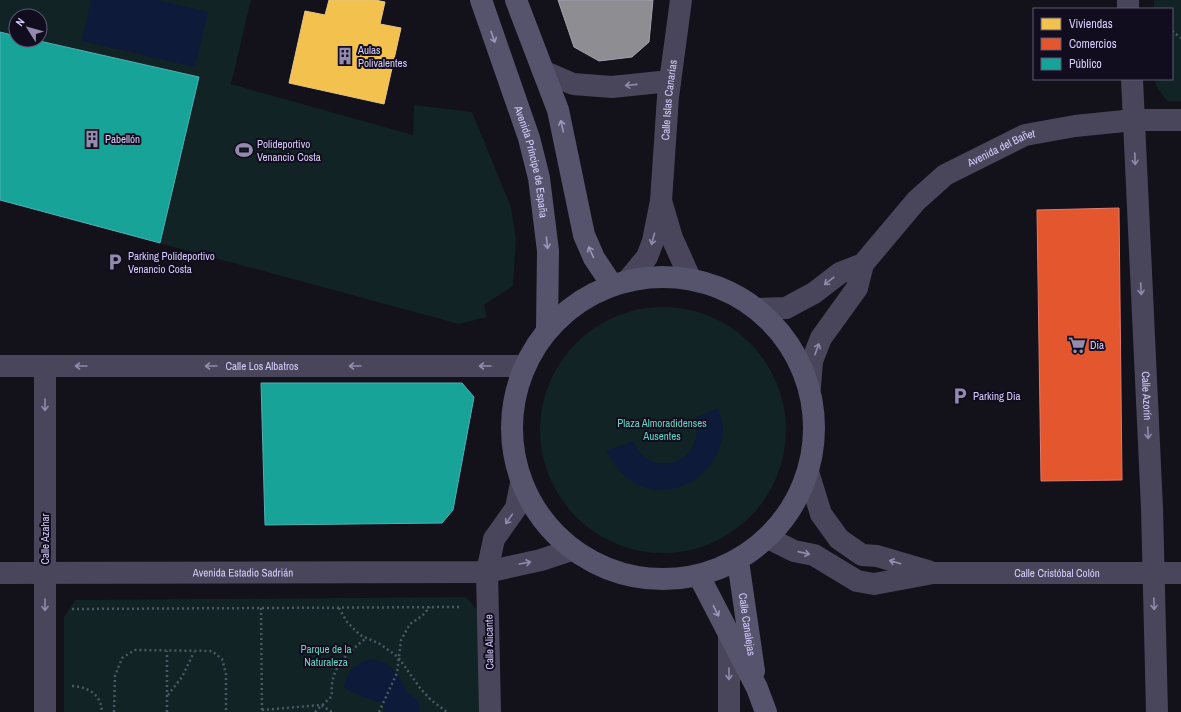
<svg xmlns="http://www.w3.org/2000/svg" width="1181" height="712" font-family="'Archivo Narrow',sans-serif">
<style>
.green{fill:#112325;fill-rule:evenodd}
.water{fill:#0e1a3a}
.homes{fill:#f2c14e;stroke:#eac582}
.shops{fill:#e4572e;stroke:#e07a6c}
.public{fill:#17a398;stroke:#50b0b6}
.industry{fill:#8d8d92;stroke:#a3a0b2}
.lines{fill:none;stroke-linecap:round;stroke-linejoin:round}
.path{stroke:#4d5866;stroke-width:2.5;stroke-dasharray:2 3;stroke-linecap:butt}
.minor{stroke:#49465b;stroke-width:22}
.secondary{stroke:#56536d;stroke-width:22}
.oneway{stroke:#9c96bc}
.oneway2{stroke:#908aac}
.labels{text-anchor:middle;stroke-width:4;stroke-linejoin:round;paint-order:stroke}
.poi-label{font-size:11px;fill:#d6cdfc;stroke:#120d1e;text-anchor:start}
.street-label{font-size:11px;fill:#d6cdfc;stroke:#120d1e}
.park-label{font-size:11px;fill:#5ed7c3;stroke:#120d1e}
</style>
<rect width="100%" height="100%" fill="#13111a"/>
<path class="green" d="M0,0H251L231,84L413,135L414,105L472,112L511,207L516,240L513,286L484,305L487,317L459,324L0,200ZM16,16H40V40H16Z
M1154,0H1181V101H1167L1156,86L1155,79H1172V9H1154Z
M540 430a123 123 0 1 1 246 0a123 123 0 1 1-246 0Z
M466,597L481,614V712H64V617L75,600Z"/>
<path class="water" d="M91,0H157L208,12L195,67L82,41Z
M718,408C720,415 723,423 723,430C722,471 675,504 637,484C622,477 614,464 606,451L633,441C651,483 707,462 695,418Z
M371,659L386,663L397,673L408,693L418,700L420,712H385L382,703C369,698 356,696 344,687C349,668 353,666 371,659Z"/>
<path class="homes" d="M329,0H375L385,2L380,24L401,28L384,104L289,83L305,11L325,15Z"/>
<path class="shops" d="M1119,208L1122,480L1041,481L1037,210Z"/>
<path class="public" d="M0,32L16,36V40H35L199,77L160,243L0,200Z
M261,383H462L474,397L453,510L442,523L265,525Z"/>
<path class="industry" d="M558,0H653L649,42L632,57L599,61L574,47Z"/>
<g class="lines">
<path class="path" d="M1172,31L1181,38
M261,608L262,712
M339,608L347,622L360,635L380,644L398,657L420,688L431,700L447,712
M72,609L461,607
M72,686C88,687 101,694 102,712
M168,695L182,677L194,652
M262,710L321,705L332,712
M114,712L115,676L122,658L135,650L212,651L222,659L226,674V712
M167,712V651
M315,712L332,696C329,668 346,655 366,638
M379,712L397,673L401,640L410,624L422,616L430,607"/>
<g class="minor">
<path d="M1128,0V9"/>
<path d="M543,71L573,84L612,87L670,81"/>
<path id="s1" d="M1132,79L1152,508L1157,712"/>
<path d="M662,204L672,238L690,278"/>
<path id="s2" d="M628,280L647,257L653,241L661,201L668,97L681,0"/>
<path d="M758,309L786,308L814,293L840,273L863,264"/>
<path id="s3" d="M0,366H524"/>
<path id="s4" d="M810,387L812,361L821,338L857,288L863,264L916,201L945,175L1025,135L1075,126L1134,120H1181"/>
<path d="M808,472L821,514L839,539L862,555L877,556L928,571"/>
<path id="s5" d="M768,538L794,551L814,555L857,581L874,584L933,573H1181"/>
<path id="s6" d="M0,573L487,572L541,560L571,550"/>
<path d="M729,636V712"/>
<path d="M45,712V366"/>
<path d="M490,712L487,572L494,539L516,508L521,483"/>
</g>
<g class="secondary">
<path id="s7" d="M481,0L529,138L539,178L548,251L547,330"/>
<path d="M516,0L558,110L584,235L594,258L612,285"/>
<circle cx="663" cy="428" r="151"/>
<path id="s8" d="M738,561L754,671"/>
<path d="M699,576L757,688L766,712"/>
</g>
</g>
<defs><path id="oneway-shaft" d="M-6 0H5M1.5-3L5.5 0L1.5 3" fill="none" stroke-width="1.6" stroke-linecap="round" stroke-linejoin="round"/></defs>
<g class="oneway">
<use href="#oneway-shaft" transform="translate(493 37) rotate(71)"/>
<use href="#oneway-shaft" transform="translate(562 126) rotate(-103)"/>
<use href="#oneway-shaft" transform="translate(547 243) rotate(84)"/>
<use href="#oneway-shaft" transform="translate(591 252) rotate(-115)"/>
<use href="#oneway-shaft" transform="translate(716 611) rotate(63)"/>
</g>
<g class="oneway2">
<use href="#oneway-shaft" transform="translate(631 85) rotate(174)"/>
<use href="#oneway-shaft" transform="translate(1135 159) rotate(88)"/>
<use href="#oneway-shaft" transform="translate(653 239) rotate(105)"/>
<use href="#oneway-shaft" transform="translate(829 281) rotate(142)"/>
<use href="#oneway-shaft" transform="translate(1141 289) rotate(87)"/>
<use href="#oneway-shaft" transform="translate(817 349) rotate(-70)"/>
<use href="#oneway-shaft" transform="translate(81 366) rotate(-180)"/>
<use href="#oneway-shaft" transform="translate(211 366) rotate(-180)"/>
<use href="#oneway-shaft" transform="translate(355 366) rotate(-180)"/>
<use href="#oneway-shaft" transform="translate(485 366) rotate(-180)"/>
<use href="#oneway-shaft" transform="translate(45 405) rotate(90)"/>
<use href="#oneway-shaft" transform="translate(1148 433) rotate(87)"/>
<use href="#oneway-shaft" transform="translate(509 519) rotate(125)"/>
<use href="#oneway-shaft" transform="translate(804 553) rotate(13)"/>
<use href="#oneway-shaft" transform="translate(895 562) rotate(-164)"/>
<use href="#oneway-shaft" transform="translate(525 563) rotate(-10)"/>
<use href="#oneway-shaft" transform="translate(1154 604) rotate(88)"/>
<use href="#oneway-shaft" transform="translate(45 605) rotate(90)"/>
<use href="#oneway-shaft" transform="translate(729 674) rotate(90)"/>
</g>
<defs>
<g id="building-bare" transform="scale(1.38)"><path d="M-4-6H4V6H1V3H-1V6H-4ZM-2.5-4.3h1.7v1.8h-1.7ZM.8-4.3h1.7v1.8H.8ZM-2.5-1h1.7V.8h-1.7ZM.8-1h1.7V.8H.8Z" fill="#928bad" stroke="#120d1e" stroke-width="2.5" paint-order="stroke"/></g>
<g id="stadium-bare" transform="scale(1.38)"><path d="M0-5a6.5 5 0 1 0 0 10a6.5 5 0 1 0 0-10ZM-3.5-1.8h7v3.6h-7Z" fill="#928bad" stroke="#120d1e" stroke-width="2.5" paint-order="stroke"/></g>
<g id="parking-bare" transform="scale(1.38)"><path d="M-3.5-5.5H1a3.5 3.5 0 0 1 0 7H-1V5.5H-3.5ZM-1-3.4V-.6H.8a1.4 1.4 0 0 0 0-2.8Z" fill="#928bad" stroke="#120d1e" stroke-width="2.5" paint-order="stroke"/></g>
<g id="supermarket-bare" transform="scale(1.38)"><path d="M-6-5.5h2.5l.6 2H6L4.5 2H-2.5L-4.4-4H-6ZM-1.5 3.2a1.3 1.3 0 1 0 .1 0ZM3 3.2a1.3 1.3 0 1 0 .1 0Z" fill="#928bad" stroke="#120d1e" stroke-width="2.5" paint-order="stroke"/></g>
</defs>
<g fill-rule="evenodd">
<use href="#building-bare" x="345" y="56"/>
<use href="#building-bare" x="92" y="139"/>
<use href="#stadium-bare" x="244" y="150"/>
<use href="#parking-bare" x="115" y="262"/>
<use href="#supermarket-bare" x="1077" y="345"/>
<use href="#parking-bare" x="960" y="396"/>
</g>
<g class="labels">
<g class="poi-label">
<text x="358" y="54">Aulas<tspan x="358" dy="13">Polivalentes</tspan></text>
<text x="105" y="143">Pabellón</text>
<text x="257" y="148">Polideportivo<tspan x="257" dy="13">Venancio Costa</tspan></text>
<text x="128" y="260">Parking Polideportivo<tspan x="128" dy="13">Venancio Costa</tspan></text>
<text x="1090" y="349">Dia</text>
<text x="973" y="400">Parking Dia</text>
</g>
<g class="street-label">
<text dy="4" stroke="none"><textPath href="#s2" startOffset="189">Calle Islas Canarias</textPath></text>
<text dy="4" stroke="none"><textPath href="#s4" startOffset="321">Avenida del Bañet</textPath></text>
<text dy="4" stroke="none"><textPath href="#s7" startOffset="170">Avenida Príncipe de España</textPath></text>
<text dy="4" stroke="none"><textPath href="#s3" startOffset="262">Calle Los Albatros</textPath></text>
<text dy="4" stroke="none"><textPath href="#s1" startOffset="317">Calle Azorín</textPath></text>
<text transform="translate(45 539) rotate(-90)" y="4">Calle Azahar</text>
<text dy="4" stroke="none"><textPath href="#s6" startOffset="243">Avenida Estadio Sadrián</textPath></text>
<text dy="4" stroke="none"><textPath href="#s5" startOffset="301">Calle Cristóbal Colón</textPath></text>
<text dy="4" stroke="none"><textPath href="#s8" startOffset="64">Calle Canalejas</textPath></text>
<text transform="translate(489 642) rotate(-91)" y="4">Calle Alicante</text>
</g>
<g class="park-label">
<text x="662" y="427">Plaza Almoradidenses<tspan x="662" dy="13">Ausentes</tspan></text>
<text x="326" y="653">Parque de la<tspan x="326" dy="13">Naturaleza</tspan></text>
</g>
</g>
<rect x="1033" y="8" width="140" height="72" fill="#120d1e" stroke="#605a77"/>
<rect x="1041" y="18" width="20" height="12" fill="#f2c14e" stroke="#605a77"/>
<text x="1069" y="28" font-size="12" fill="#d6cdfc">Viviendas</text>
<rect x="1041" y="38" width="20" height="12" fill="#e4572e" stroke="#605a77"/>
<text x="1069" y="48" font-size="12" fill="#d6cdfc">Comercios</text>
<rect x="1041" y="58" width="20" height="12" fill="#17a398" stroke="#605a77"/>
<text x="1069" y="68" font-size="12" fill="#d6cdfc">Público</text>
<g transform="translate(28 28) rotate(307)"><circle r="19" fill="#120d1e" stroke="#605a77"/>
<path d="M0-3L7 15L0 10L-7 15Z" fill="#928bad"/>
<text y="-6" font-size="11" font-weight="bold" text-anchor="middle" fill="#d6cdfc">N</text>
</g>
</svg>
